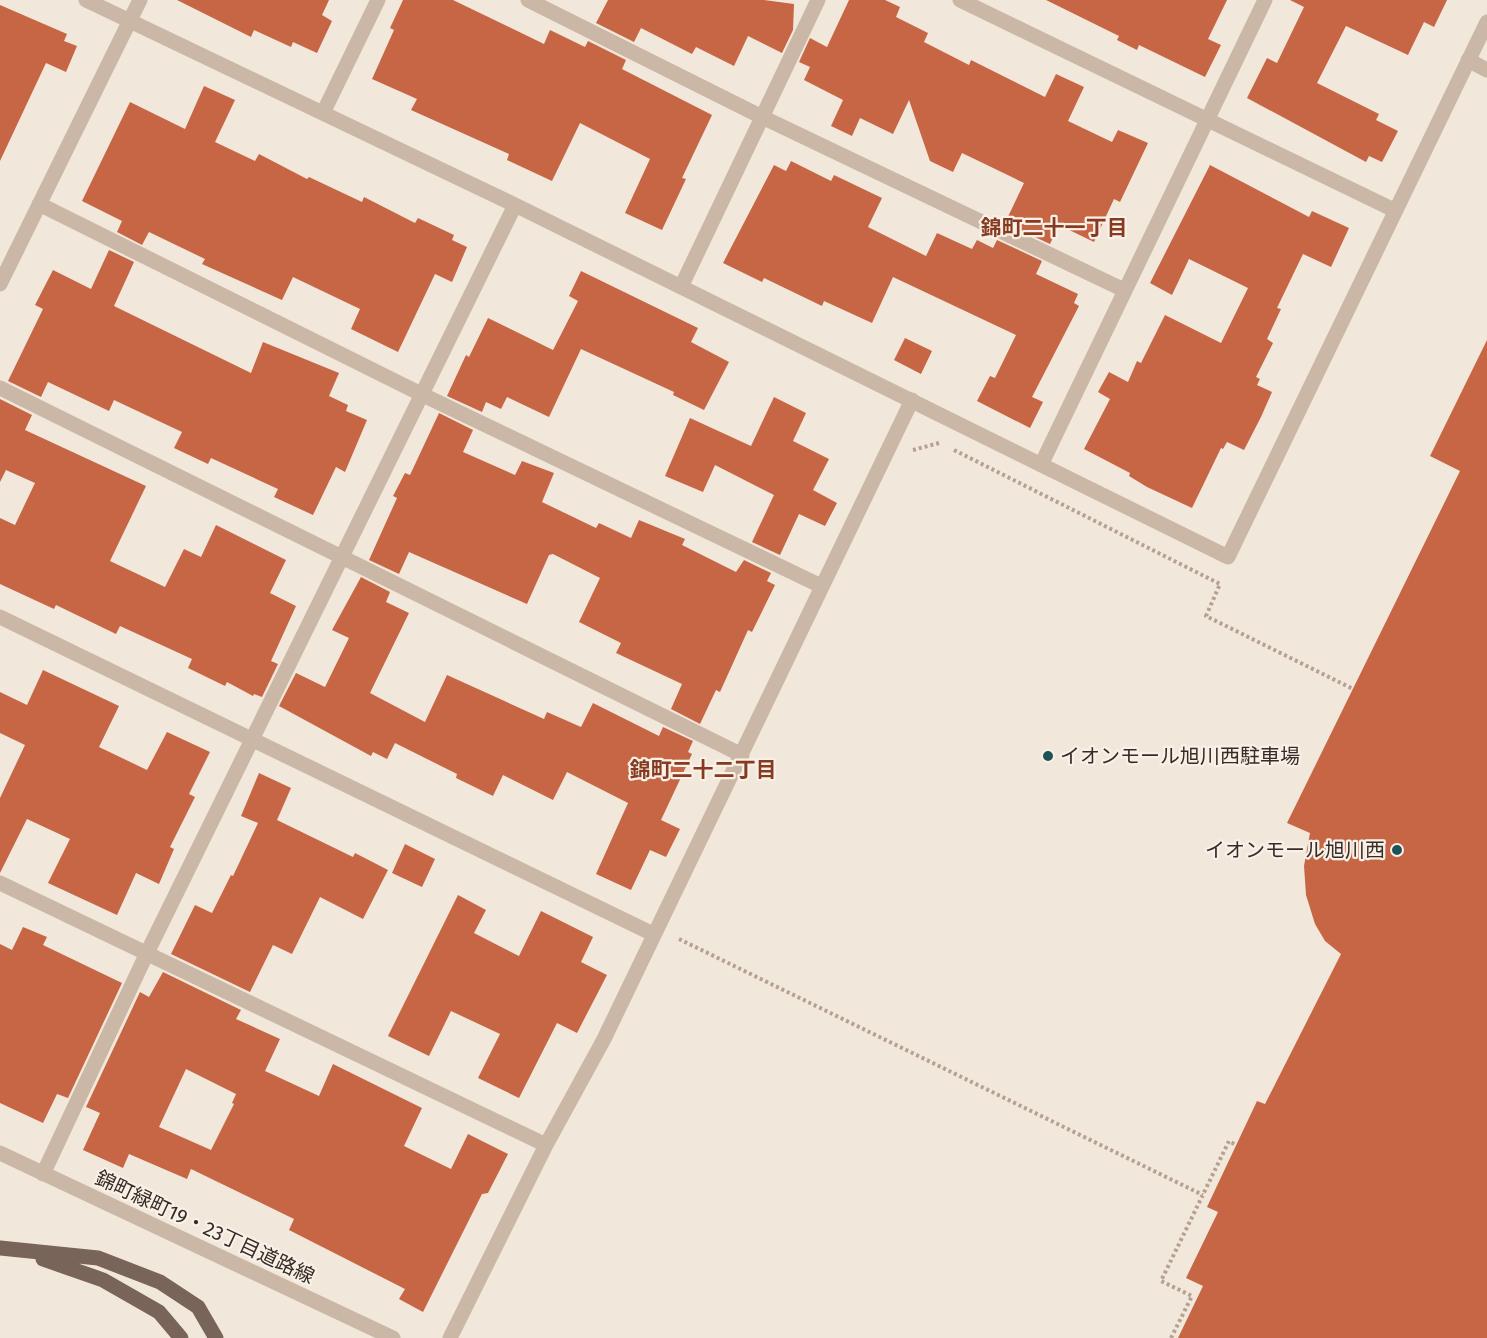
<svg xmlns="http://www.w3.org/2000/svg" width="1487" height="1338" font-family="'Fira Sans','Noto Sans JP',sans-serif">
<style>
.building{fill:#c76644;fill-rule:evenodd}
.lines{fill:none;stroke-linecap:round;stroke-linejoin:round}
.path{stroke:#b6a191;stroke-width:4;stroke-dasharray:3 3;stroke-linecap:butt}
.minor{stroke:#cab7a6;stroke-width:15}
.major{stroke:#786458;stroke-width:15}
.poi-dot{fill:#1c5358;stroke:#f9f1e7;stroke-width:2}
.labels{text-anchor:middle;stroke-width:4.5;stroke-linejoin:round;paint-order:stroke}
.poi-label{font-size:20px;fill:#362c27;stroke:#f9f1e7;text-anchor:start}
.street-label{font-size:20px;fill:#362c27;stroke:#f9f1e7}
.neighbourhood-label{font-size:21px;font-weight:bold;fill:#863a20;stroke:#f9f1e7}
</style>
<rect width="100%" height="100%" fill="#f2e7db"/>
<path class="building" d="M177,0H329L322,15L332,21L317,53L293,42L291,47L254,30L251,37Z
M403,0H453L544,44L550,30L585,47L588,41L626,60L622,69L712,115L682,178L686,179L662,230L625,213L650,159L580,123L552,181L507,160L509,154L411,110L417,99L372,79L394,30L390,28Z
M608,0H764L794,4L793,30L782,53L748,36L734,66L696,47L692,54L641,28L634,42L596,23Z
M849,0H885L900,7L896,17L928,33L924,42L969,65L971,60L1045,97L1056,74L1084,87L1068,121L1112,142L1118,130L1148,143L1120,202L1114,199L1094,242L1059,225L1050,244L1005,223L1024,183L962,153L953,172L930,161L909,100L893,134L860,118L852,136L831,126L843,100L804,80L810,67L799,62L810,38L827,47Z
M1046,0H1227L1208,39L1221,45L1205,77L1139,45L1137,50L1117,40L1119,36Z
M1290,0H1447L1434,27L1424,22L1408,55L1346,26L1317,83L1379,114L1376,120L1398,131L1382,162L1369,156L1366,162L1247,98L1267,58L1277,63L1304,7Z
M0,5L67,34L64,41L77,46L66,72L46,63L0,161Z
M204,86L235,100L215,142L255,161L259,154L307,179L309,177L362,202L364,197L415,223L418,218L454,235L452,240L467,247L452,282L435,274L398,352L351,329L360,309L293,277L282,300L202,264L205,259L149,232L142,245L117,232L122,221L82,201L130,102L185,129Z
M791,161L831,181L834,175L882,198L868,227L926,256L937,233L972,249L977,240L993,248L997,240L1042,261L1036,274L1078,294L1074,303L1079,306L1032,397L1043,402L1030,428L977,401L990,376L995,378L1016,335L893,277L872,323L824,301L822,306L764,278L762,282L723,263L774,165L786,171Z
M1210,165L1309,217L1312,211L1349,228L1331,267L1303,254L1277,308L1281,309L1267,339L1273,343L1256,377L1260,379L1257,385L1272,392L1261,417L1244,450L1227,442L1223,449L1221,448L1192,508L1147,487L1129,476L1130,473L1084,449L1110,399L1098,392L1109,372L1128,382L1137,361L1141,363L1165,315L1221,343L1248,288L1189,259L1172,295L1150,283Z
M109,250L134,262L114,306L251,373L263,342L339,373L329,396L348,405L346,411L367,420L345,472L336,467L313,515L274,497L278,489L211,458L208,464L174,448L182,432L114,400L109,411L48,382L41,397L8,381L43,309L35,305L53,270L91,289Z
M581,271L698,328L691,342L729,362L704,410L673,395L674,392L581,349L549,417L507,397L501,409L486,402L482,412L447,396L466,355L469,357L488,318L553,350L578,301L569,296Z
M905,338L932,351L921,374L894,360Z
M1487,340V1338H1178L1203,1286L1186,1278L1218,1212L1207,1207L1257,1101L1265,1104L1341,954L1325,941L1315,924L1306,895L1304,866L1310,833L1287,823L1460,471L1430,456Z
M774,397L806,413L793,441L829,459L813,490L837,503L825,526L799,514L780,555L752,542L774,495L715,465L703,492L665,476L690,418L751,446Z
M0,399L32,415L25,430L146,486L110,561L165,587L184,549L201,557L216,525L286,560L270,593L296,606L271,661L278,664L262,697L254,694L253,696L227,682L225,686L188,668L192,659L120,626L116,634L56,605L54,609L0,584V518L15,525L35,483L6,470L0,482Z
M439,413L473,430L463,452L515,475L522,461L554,473L542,502L596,528L599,523L631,538L639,520L685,539L682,545L736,572L744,560L771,573L767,581L775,585L752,632L748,630L720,692L716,690L700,724L671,709L682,684L616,653L621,643L579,622L600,578L553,554L549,555L527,604L409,552L399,574L369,560L397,498L393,496L405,473L410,475Z
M361,577L390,592L386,602L409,613L370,693L425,722L447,675L544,719L547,712L581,727L593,703L659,736L663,727L693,741L688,752L692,754L661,820L680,829L666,857L650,850L631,890L596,874L628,803L567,772L553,800L503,775L493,796L456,778L457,774L395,743L387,759L373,752L371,756L279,706L296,673L325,687L349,638L332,630Z
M43,670L119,706L99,747L147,770L167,732L210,752L189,794L195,797L170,847L174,849L159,884L136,873L117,915L48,883L70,839L27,819L0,873V798L25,745L0,733V692L27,705Z
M259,773L291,788L277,820L353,857L355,853L388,870L363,919L320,897L292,954L273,945L250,992L171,954L195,905L212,913L231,875L233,876L258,823L241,816Z
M405,844L435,859L422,887L392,873Z
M458,895L486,910L474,933L519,956L541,911L593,937L581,962L607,975L577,1033L557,1023L519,1098L478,1078L500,1034L451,1011L429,1056L388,1036Z
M23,927L47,937L43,945L122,983L68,1098L57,1094L43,1123L0,1103V944L12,950Z
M163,972L241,1010L236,1019L280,1039L265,1071L319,1096L333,1064L422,1108L404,1146L451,1169L468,1134L508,1154L488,1193L482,1194L423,1312L399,1299L405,1289L289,1230L294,1219L191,1169L187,1179L129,1154L123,1168L83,1150L100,1113L86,1107L140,992L149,997ZM186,1069L236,1094L232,1103L234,1104L211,1150L159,1127Z"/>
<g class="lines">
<path class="path" d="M913,450L939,443
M954,450L1220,584L1206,616L1353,689
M679,939L1203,1195
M1171,1338L1192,1296L1161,1281L1229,1141L1236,1145"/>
<path class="minor" d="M86,0L515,205L1228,557L1487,22
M528,0L762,117L1124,290
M960,0L1394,210
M1468,60L1487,70
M323,113L378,0
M39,204L423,395L821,586
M0,284L140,0
M681,287L818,0
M0,388L742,755
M1041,465L1265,0
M0,617L653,934
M0,883L546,1145
M0,1153L393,1338
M43,1174L147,953L515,205
M450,1338L546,1145L604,1039L912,400"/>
<path class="major" d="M0,1248L98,1258L160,1282L198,1307L216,1338
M43,1259L103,1280L159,1312L181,1338"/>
</g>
<g class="poi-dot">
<circle cx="1048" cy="756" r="6"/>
<circle cx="1397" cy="850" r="6"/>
</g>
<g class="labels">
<g class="poi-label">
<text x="1060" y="763">イオンモール旭川西駐車場</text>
<text x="1385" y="857" text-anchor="end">イオンモール旭川西</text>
</g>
<g class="street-label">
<text transform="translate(205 1227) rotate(25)" y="7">錦町緑町19・23丁目道路線</text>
</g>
<g class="neighbourhood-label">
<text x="1054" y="235">錦町二十一丁目</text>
<text x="703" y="777">錦町二十二丁目</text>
</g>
</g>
</svg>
